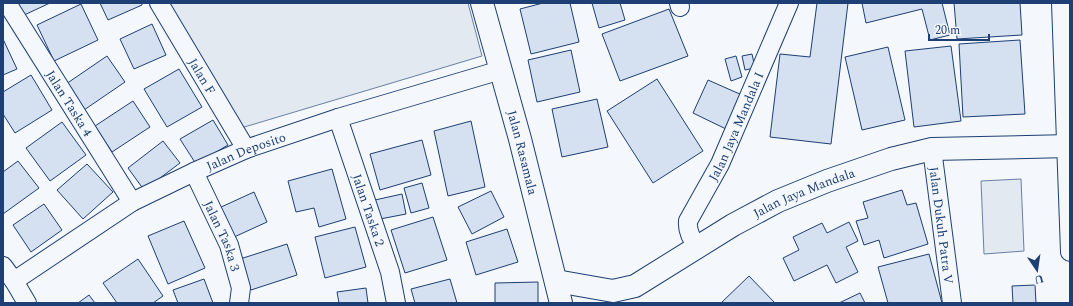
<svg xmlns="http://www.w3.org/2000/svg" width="1073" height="306" font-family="Spectral,serif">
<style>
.green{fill:#e3e9f0;stroke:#687fa3}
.building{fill:#d5e0f0;stroke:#1d3f73}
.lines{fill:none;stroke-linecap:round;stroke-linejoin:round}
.minor-casing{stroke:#1d3f73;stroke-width:20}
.tertiary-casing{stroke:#1d3f73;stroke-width:24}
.minor{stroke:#f4f7fb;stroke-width:18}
.tertiary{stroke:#f4f7fb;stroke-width:22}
.labels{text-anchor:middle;stroke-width:3;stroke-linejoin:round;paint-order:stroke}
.street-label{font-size:13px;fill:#1d3f73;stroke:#f4f7fb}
</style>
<rect width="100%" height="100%" fill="#f4f7fb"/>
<path class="green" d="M165,3H468L482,56L241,128Z
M1021,179L1024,251L984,254L981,181Z"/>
<path class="building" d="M16,3H50L22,16Z
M100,3H142V5L108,20Z
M543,3H570L579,42L531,54L520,9Z
M592,3H620L625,20L599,28Z
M817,3H848L831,144L770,137L780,54L810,57Z
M862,3H942L950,35L930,40L922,9L866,23Z
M954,3H1020L1022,35L957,39Z
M81,4L98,40L54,61L37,25Z
M669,9L688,56L620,81L602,34Z
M152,24L166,55L134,69L120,39Z
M3,39L17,69L3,75Z
M1020,40L1025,114L963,117L959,44Z
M951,46L961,121L914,127L905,51Z
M888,47L905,120L862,130L845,57Z
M571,50L580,92L537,102L528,60Z
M752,54L755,68L745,70L742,56Z
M107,56L125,82L84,110L66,84Z
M736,56L742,77L731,81L725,59Z
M179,69L202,107L167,127L144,89Z
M31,75L52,110L15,133L3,114V92Z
M657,79L703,151L653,183L607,111Z
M708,80L742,95L726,129L693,113Z
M597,99L608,147L562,157L552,109Z
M133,101L150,127L112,152L95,126Z
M213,120L228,145L196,164L180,139Z
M471,121L485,187L448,196L434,131Z
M62,122L86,155L50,181L26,148Z
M422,140L431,175L380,190L370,154Z
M163,141L180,163L144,190L128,168Z
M18,161L39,188L3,214V172Z
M87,164L113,192L83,219L57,190Z
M332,169L346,219L319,227L314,208L296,212L288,181Z
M422,183L429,208L411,213L404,188Z
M902,190L907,205L916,203L928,244L884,258L879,240L864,245L856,221L868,218L863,202Z
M491,191L504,217L472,234L458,207Z
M254,192L267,222L232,238L219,208Z
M402,194L406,214L380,219L375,200Z
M44,204L62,230L31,252L13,225Z
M433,217L447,260L405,273L391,230Z
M184,221L205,268L168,284L148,236Z
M849,222L858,241L846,247L858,272L836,283L827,265L794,281L783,258L799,250L793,237L822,223L827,233Z
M355,227L366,267L325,278L315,237Z
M507,229L518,262L476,275L466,242Z
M287,244L297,275L251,290L240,259Z
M929,254L942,303H888L878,267Z
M138,259L163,296L153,303H117L103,283Z
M749,276L775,303H721Z
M204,279L213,303H178L173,290Z
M450,279L457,303H415L411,289Z
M538,282V303H495V283Z
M1035,285L1036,303H1013L1012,286Z
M366,288L368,303H339L337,292Z
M860,293L865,303H839Z
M89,295L95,303H78Z"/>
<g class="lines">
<g class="minor-casing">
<g id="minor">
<path id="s1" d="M7,3L132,202"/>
<path id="s2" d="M159,3L246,149"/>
<path d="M679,3L680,7"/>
<path d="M1061,3L1070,252"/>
<path id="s3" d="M338,118L390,272L396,303"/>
<path id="s4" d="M932,149L952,303"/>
<path id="s5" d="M194,172L229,245L241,288L239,303"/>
<path id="s6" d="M698,247C691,239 687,231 688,221L720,164L789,3"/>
<path d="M3,266L14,281L27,303"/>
<path id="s7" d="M14,281L132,202L194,172L246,149L338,118L501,70"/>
</g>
</g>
<g class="tertiary-casing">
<g id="tertiary">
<path id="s8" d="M482,3L520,139L561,303"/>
<path id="s9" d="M556,281L613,291L635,286L733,225L778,201L827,181L891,159L932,149L1070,146"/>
</g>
</g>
<use href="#minor" class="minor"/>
<use href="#tertiary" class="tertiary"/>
</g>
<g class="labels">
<g class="street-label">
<text dy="5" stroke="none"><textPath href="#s2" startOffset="85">Jalan F</textPath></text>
<text dy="5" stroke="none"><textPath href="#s1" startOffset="118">Jalan Taska 4</textPath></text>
<text dy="5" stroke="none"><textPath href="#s6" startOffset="135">Jalan Jaya Mandala I</textPath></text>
<text dy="5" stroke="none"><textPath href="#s7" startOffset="267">Jalan Deposito</textPath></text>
<text dy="5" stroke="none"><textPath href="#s8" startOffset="155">Jalan Rasamala</textPath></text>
<text dy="5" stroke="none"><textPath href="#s9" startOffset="274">Jalan Jaya Mandala</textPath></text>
<text dy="5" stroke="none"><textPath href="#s3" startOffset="97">Jalan Taska 2</textPath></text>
<text dy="5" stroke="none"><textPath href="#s4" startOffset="77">Jalan Dukuh Patra V</textPath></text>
<text dy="5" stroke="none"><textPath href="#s5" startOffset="70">Jalan Taska 3</textPath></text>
</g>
</g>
<rect width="1073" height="306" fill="none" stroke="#1d3f73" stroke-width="8"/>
<g transform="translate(1037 270) rotate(167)" stroke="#f4f7fb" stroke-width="3" paint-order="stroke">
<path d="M0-3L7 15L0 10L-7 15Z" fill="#1d3f73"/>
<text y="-6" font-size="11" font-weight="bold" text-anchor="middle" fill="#1d3f73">U</text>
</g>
<path d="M929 34v6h60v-6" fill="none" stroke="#1d3f73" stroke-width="2"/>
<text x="935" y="34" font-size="12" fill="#1d3f73" stroke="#f4f7fb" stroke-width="3" paint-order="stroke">20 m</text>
</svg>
